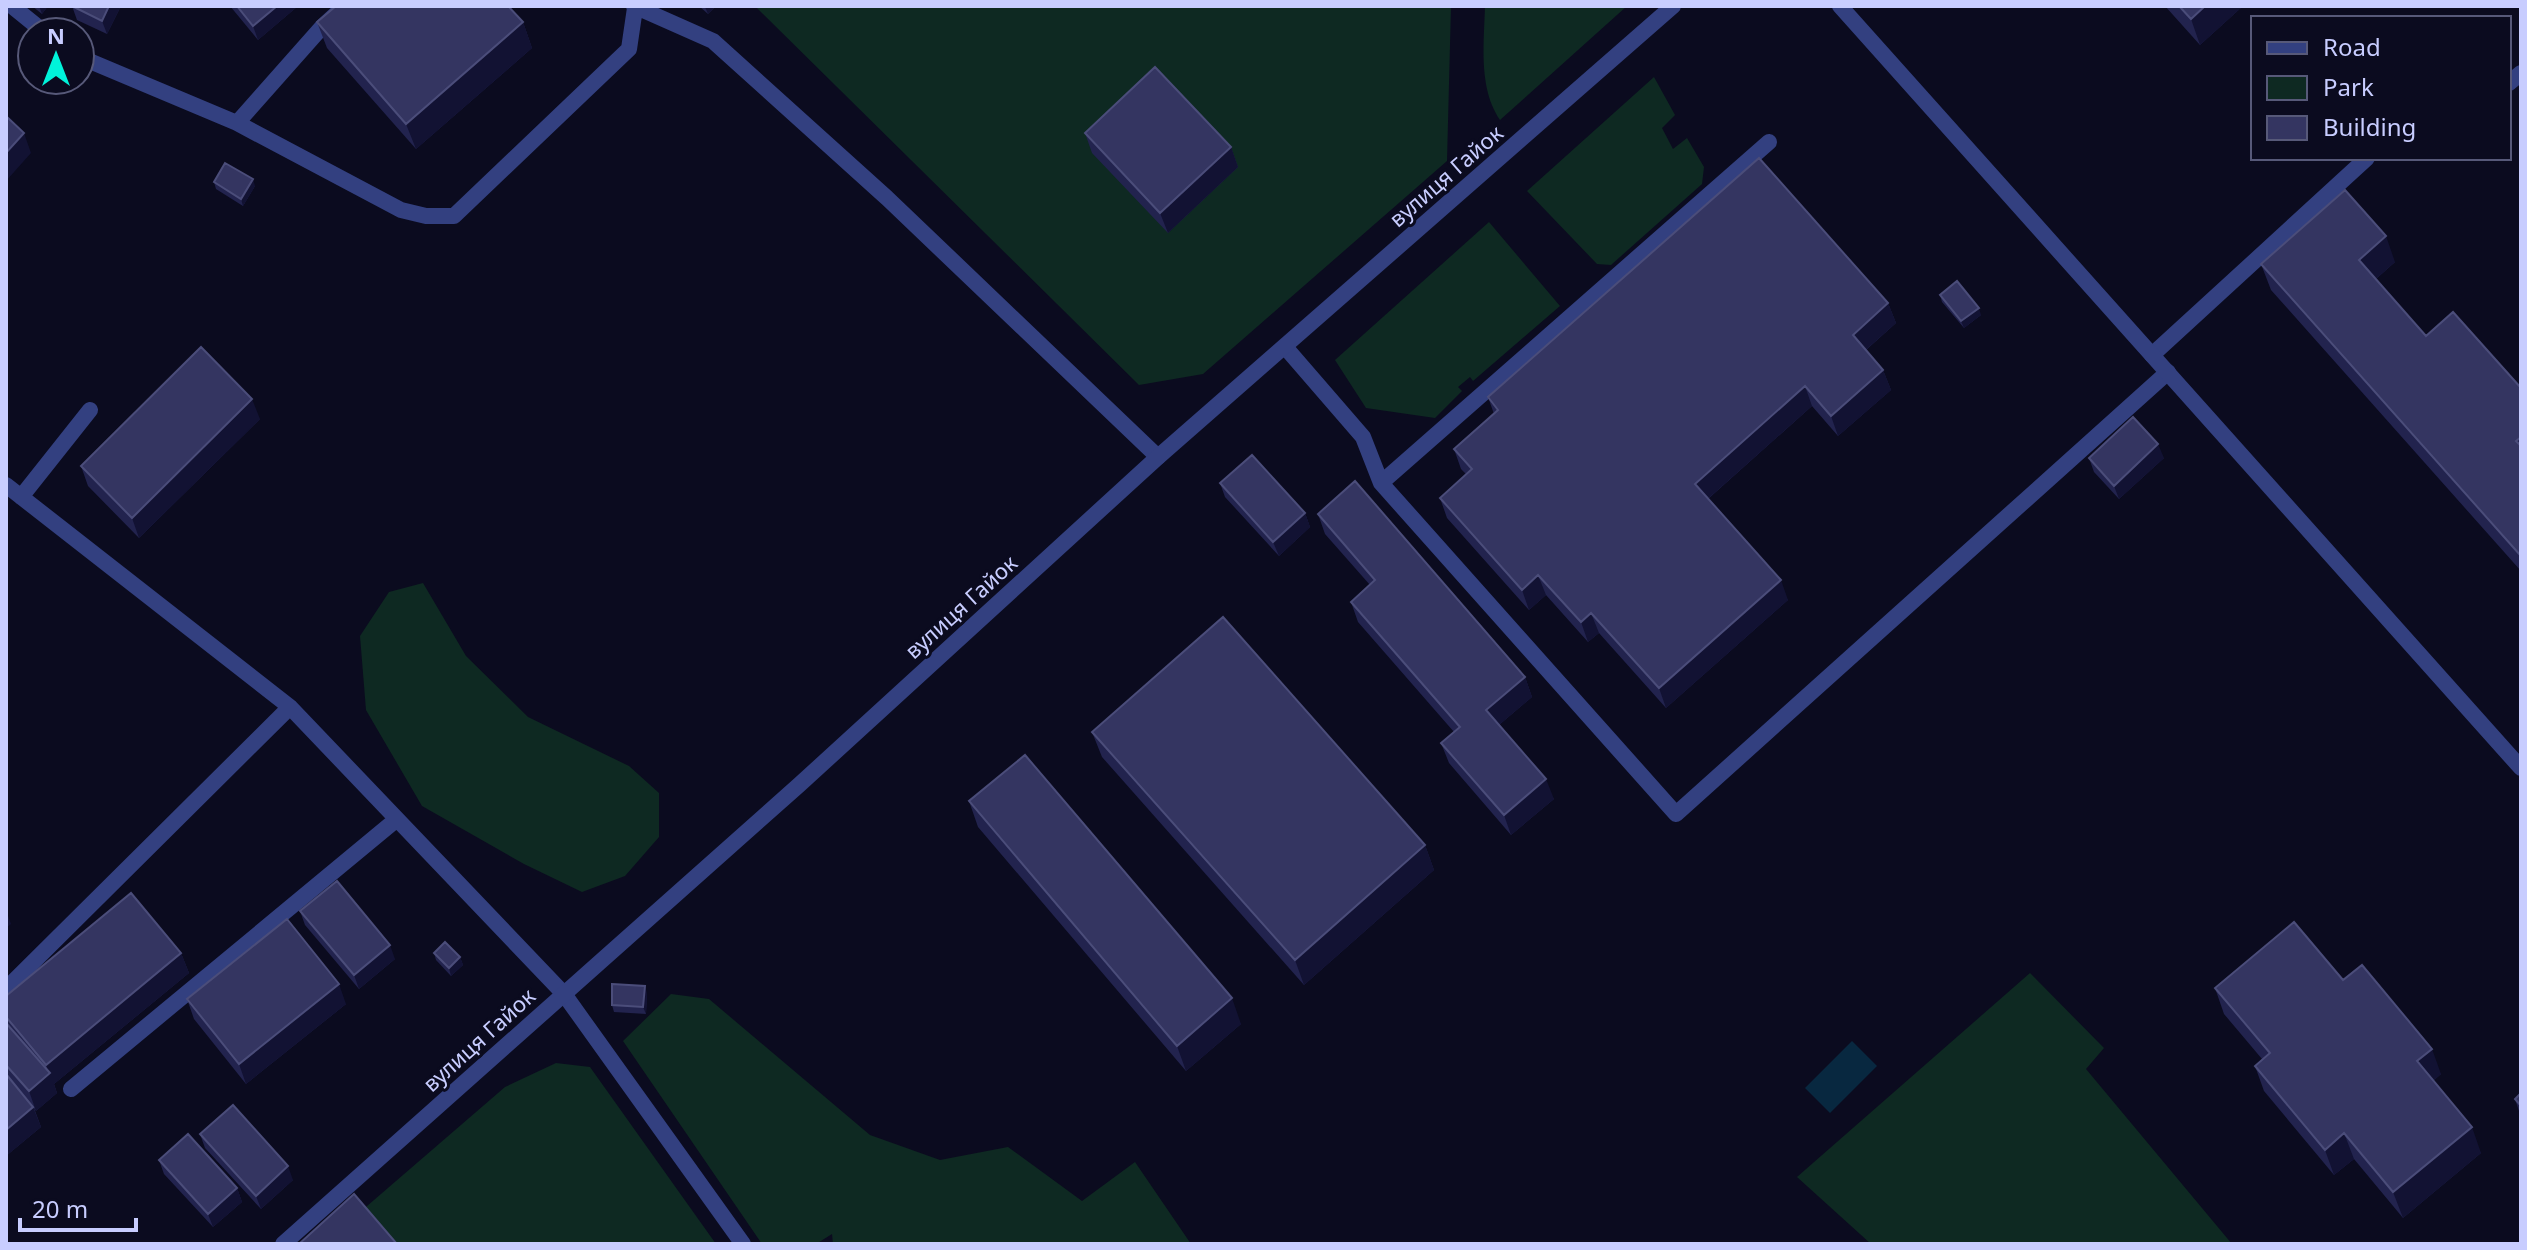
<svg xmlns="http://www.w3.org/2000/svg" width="2527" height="1250" font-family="'Noto Sans',sans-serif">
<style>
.green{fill:#0e2922}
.water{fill:#082840}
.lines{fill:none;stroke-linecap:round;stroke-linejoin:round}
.service{stroke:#334080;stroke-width:16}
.minor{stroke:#334080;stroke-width:16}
.wall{fill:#22234e}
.shaded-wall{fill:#121233}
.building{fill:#343561;stroke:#4b4d7a;stroke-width:2}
.labels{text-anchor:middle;stroke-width:6;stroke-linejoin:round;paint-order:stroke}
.street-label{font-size:22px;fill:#c8cdff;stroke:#0b0b1f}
</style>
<rect width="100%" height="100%" fill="#0b0b1f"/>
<path class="green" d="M755,6H1451L1447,161L1203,374L1139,385Z
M1485,6H1627L1500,120C1478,88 1484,43 1485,6Z
M1654,77L1675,115L1662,128L1673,149L1687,138L1704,167L1702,184L1611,265L1597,264L1527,191Z
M1489,222L1560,306L1473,381L1470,377L1458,387L1462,391L1435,418L1366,408L1335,360Z
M423,583L466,656L528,717L629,766L659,793V837L625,876L582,892L524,864L422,806L366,710L360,636L389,592Z
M2030,973L2104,1048L2086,1069L2232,1244H1871L1797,1177Z
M671,994L709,999L870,1135L940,1160L1008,1147L1082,1201L1135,1162L1191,1244H833L832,1234L816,1244H762L623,1041Z
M556,1063L590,1067L716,1244H323L505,1087Z"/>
<path class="water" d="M1852,1041L1877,1066L1830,1113L1805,1088Z"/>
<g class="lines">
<path class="service" d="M12,6L44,32
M345,6L322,27L237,123L401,210L426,216H454L629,49L635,8
M634,6L713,41L887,198L1158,457
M80,57L237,123
M2509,83L2521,73
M1286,348L1363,437L1381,483L1676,814L2168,372
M2152,355L2367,158
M1381,483L1769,142
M6,485L290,707L564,994L743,1244
M21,497L90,410
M6,989L290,707
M71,1089L397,819"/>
<path class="minor" d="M1840,6L2521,768
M283,1244L799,785L1158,457L1673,6"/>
</g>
<path class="wall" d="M32,6H48L42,14Z
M72,6H121L107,34L77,20Z
M230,6H298L258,40Z
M699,6H716L708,14Z
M2165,6H2243L2200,45Z
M317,22H523L532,48L416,149L327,48Z
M1085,133L1231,147L1238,167L1168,233L1092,153Z
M214,182L255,186L243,206L216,189Z
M2395,262L2376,279L2426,336L2521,388V571L2271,290L2261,264Z
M1940,295L1981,315L1964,328L1942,302Z
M1888,303L1896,323L1866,350L1883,370L1891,390L1838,436L1812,406L1708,499L1788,600L1666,708L1599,633L1588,642L1546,595L1529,610L1447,518L1440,498L1466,474L1461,469L1454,449L1494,414L1488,397Z
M260,419L139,538L88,486L81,466Z
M2089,458H2164L2119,499L2094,472Z
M1220,483L1305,513L1310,527L1279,556L1225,497Z
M1318,514L1525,677L1532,697L1499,725L1554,799L1511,835L1449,763L1441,743L1454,732L1358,622L1351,602L1370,585L1325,534Z
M1092,732L1425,845L1434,870L1304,985L1102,757Z
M969,801L1241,1024L1186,1071L978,827Z
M300,911L395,959L359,989L305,925Z
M181,953L189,973L54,1084L57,1093L36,1111L34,1108L41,1127L6,1156V996Z
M434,953L460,957L463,965L451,976L436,960Z
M2343,980L2441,1074L2433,1081L2481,1153L2403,1218L2354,1159L2334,1175L2264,1091L2255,1066L2262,1059L2224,1014L2215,988Z
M647,993L646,1014L614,1012L612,1005Z
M187,999L346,1004L246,1084L194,1019Z
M2521,1093V1117L2515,1099Z
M200,1134L293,1180L261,1209L205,1148Z
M159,1160L237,1188L242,1202L213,1227L164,1174Z"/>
<path class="shaded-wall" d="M39,6H48L42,14Z
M109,6H121L107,34L102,21Z
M277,6H298L258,40L253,26Z
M707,6H716L708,14L705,7Z
M2205,6H2243L2200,45L2191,19Z
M523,22L532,48L416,149L406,124Z
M24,133L31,153L6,181V153Z
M1231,147L1238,167L1168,233L1160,213Z
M253,179L255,186L243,206L241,199Z
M2386,236L2395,262L2368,286L2359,260Z
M1888,303L1896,323L1860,355L1853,335Z
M1979,308L1981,315L1964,328L1961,321Z
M1883,370L1891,390L1838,436L1831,416Z
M1805,386L1812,406L1702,504L1695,484Z
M252,399L260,419L139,538L132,518Z
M2158,444L2164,458L2119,499L2114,486Z
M1305,513L1310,527L1279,556L1273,542Z
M1538,575L1546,595L1529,610L1522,590Z
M1781,580L1788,600L1666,708L1659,688Z
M1591,613L1599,633L1588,642L1581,622Z
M1525,677L1532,697L1493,730L1486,710Z
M1546,779L1554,799L1511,835L1504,815Z
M1425,845L1434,870L1304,985L1295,960Z
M6,910L11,924L6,928Z
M390,945L395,959L359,989L354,975Z
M181,953L189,973L54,1084L57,1093L36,1111L29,1091L49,1074L46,1065Z
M460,957L463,965L451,976L449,968Z
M339,984L346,1004L246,1084L239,1064Z
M645,986L647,993L646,1014L643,1007Z
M1232,998L1241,1024L1186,1071L1177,1046Z
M2432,1049L2441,1074L2426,1087L2417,1061Z
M33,1107L41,1127L6,1156V1130Z
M2472,1127L2481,1153L2403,1218L2393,1192Z
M2344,1133L2354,1159L2334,1175L2325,1150Z
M288,1166L293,1180L261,1209L256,1196Z
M237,1188L242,1202L213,1227L208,1214Z"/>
<path class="building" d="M72,6H109L102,21Z
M237,6H277L253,26Z
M336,6H508L523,22L406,124L317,22Z
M2179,6H2205L2191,19Z
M1155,67L1231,147L1160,213L1085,133Z
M6,116L24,133L6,153Z
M1759,158L1888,303L1853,335L1883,370L1831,416L1805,386L1695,484L1781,580L1659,688L1591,613L1581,622L1538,575L1522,590L1440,498L1472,469L1454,449L1498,410L1488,397Z
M225,163L253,179L241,199L214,182Z
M2345,190L2386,236L2359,260L2426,336L2453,312L2521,388V437L2516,441L2521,446V556L2261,264Z
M1957,281L1979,308L1961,321L1940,295Z
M201,347L252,399L132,518L81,466Z
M2133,417L2158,444L2114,486L2089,458Z
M1252,455L1305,513L1273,542L1220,483Z
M1355,481L1525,677L1486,710L1546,779L1504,815L1441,743L1460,727L1351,602L1375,580L1318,514Z
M1223,617L1425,845L1295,960L1092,732Z
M1025,755L1232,998L1177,1046L969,801Z
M337,881L390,945L354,975L300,911Z
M131,893L181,953L46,1065L6,1017V996Z
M287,919L339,984L239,1064L187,999Z
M2294,922L2343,980L2362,965L2432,1049L2417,1061L2472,1127L2393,1192L2344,1133L2325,1150L2255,1066L2270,1053L2215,988Z
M445,942L460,957L449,968L434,953Z
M612,984L645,986L643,1007L612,1005Z
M6,1023L50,1073L29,1091L6,1065Z
M6,1074L33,1107L6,1130Z
M2521,1093V1106L2515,1099Z
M233,1105L288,1166L256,1196L200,1134Z
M188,1134L237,1188L208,1214L159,1160Z
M354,1194L397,1244H299Z"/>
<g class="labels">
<g class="street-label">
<text transform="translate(1446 176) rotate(-41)" y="8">вулиця Гайок</text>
<text transform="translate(961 607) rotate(-42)" y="8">вулиця Гайок</text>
<text transform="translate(479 1040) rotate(-42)" y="8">вулиця Гайок</text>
</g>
</g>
<rect width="2527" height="1250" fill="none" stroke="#c8cdff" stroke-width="16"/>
<rect x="2251" y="16" width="260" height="144" fill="#0b0b1f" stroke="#575979" stroke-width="2"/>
<rect x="2267" y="42" width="40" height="12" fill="#334080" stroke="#575979" stroke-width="2"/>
<text x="2323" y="56" font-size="24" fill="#c8cdff">Road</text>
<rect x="2267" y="76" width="40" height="24" fill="#0e2922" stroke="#575979" stroke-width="2"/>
<text x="2323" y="96" font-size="24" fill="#c8cdff">Park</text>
<rect x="2267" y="116" width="40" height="24" fill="#343561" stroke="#575979" stroke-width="2"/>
<text x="2323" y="136" font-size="24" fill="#c8cdff">Building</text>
<g transform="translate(56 56)"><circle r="38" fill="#0b0b1f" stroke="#575979" stroke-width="2"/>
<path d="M0-6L14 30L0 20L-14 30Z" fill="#00f3da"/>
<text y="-12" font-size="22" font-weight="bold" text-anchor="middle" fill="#c8cdff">N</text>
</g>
<path d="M20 1218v12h116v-12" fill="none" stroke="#c8cdff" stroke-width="4"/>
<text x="32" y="1218" font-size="24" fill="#c8cdff" stroke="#0b0b1f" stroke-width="6" paint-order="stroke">20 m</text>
</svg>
